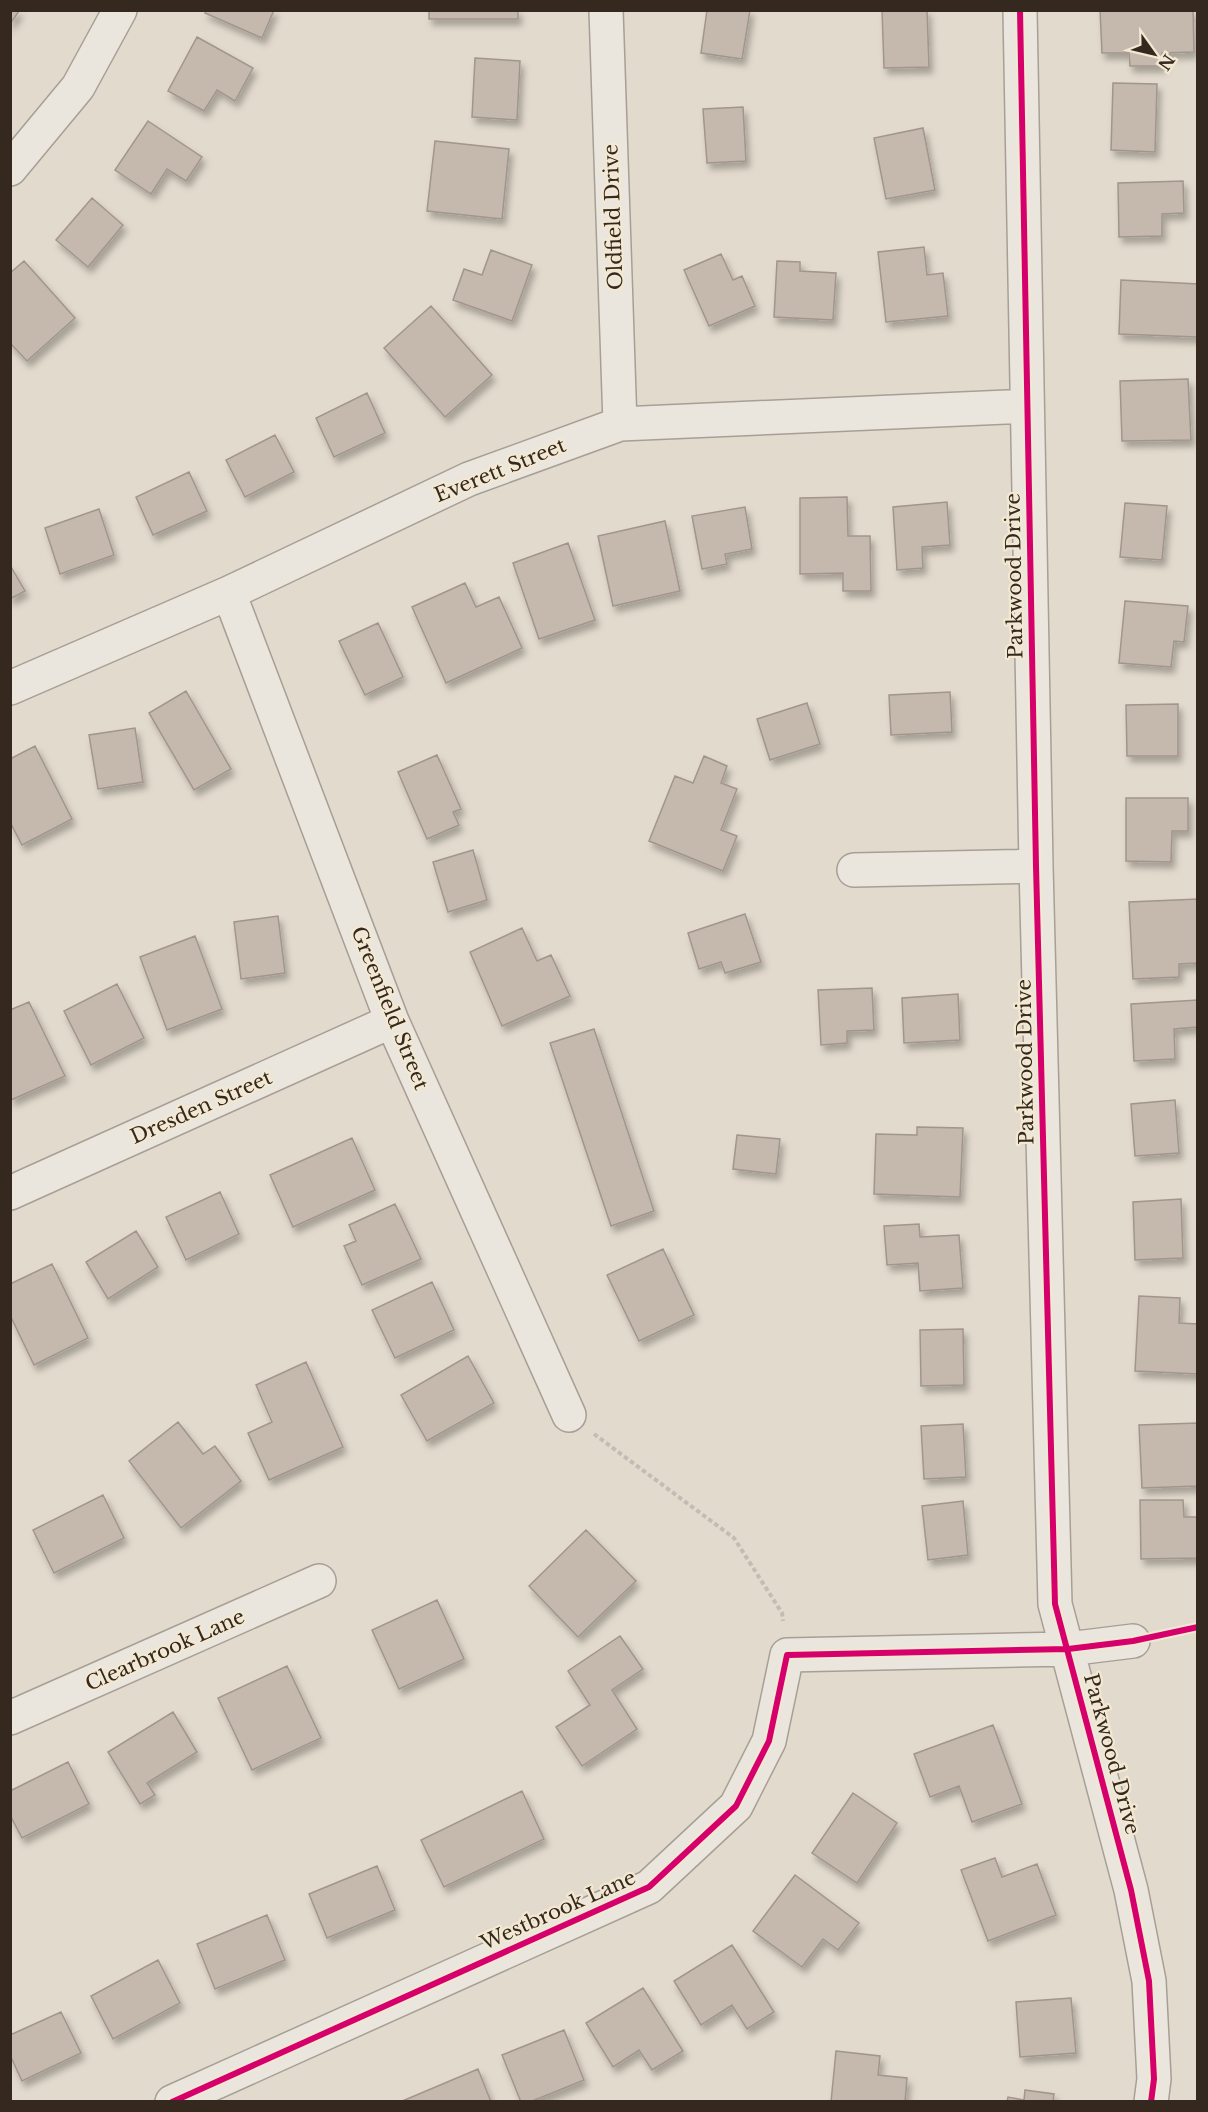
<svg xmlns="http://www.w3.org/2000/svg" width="1208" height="2112" font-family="'Libre Baskerville',serif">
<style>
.building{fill:#c5b8ad;stroke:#a2968c;stroke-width:1.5;filter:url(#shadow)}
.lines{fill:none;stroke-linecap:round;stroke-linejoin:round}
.minor-casing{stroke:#a79f95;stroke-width:36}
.path{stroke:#c3bcb4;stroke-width:4;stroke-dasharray:4.5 3;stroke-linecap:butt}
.minor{stroke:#eae6dd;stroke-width:33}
.cycleway-casing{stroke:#f3e8d2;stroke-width:10}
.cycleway{stroke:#d6006c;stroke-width:6}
.labels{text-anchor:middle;stroke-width:4.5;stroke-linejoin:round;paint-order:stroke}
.street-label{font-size:20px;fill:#35281e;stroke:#f3e8d2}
</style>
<defs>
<filter id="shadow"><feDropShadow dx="3.5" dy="6" stdDeviation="3" flood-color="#0004"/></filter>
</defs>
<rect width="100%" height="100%" fill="#e2dacc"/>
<path class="building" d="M10,10L19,11L10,24Z
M206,10H274L262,38L205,13Z
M429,10H518V19H429Z
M707,10H750L742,59L701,53Z
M882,10H927L929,67L884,68Z
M1100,10H1193L1194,52L1162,53V66H1130L1129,53H1102Z
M197,37L253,68L235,101L217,90L204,111L168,91Z
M475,58L520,61L517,120L472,117Z
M1113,83L1157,84L1155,152L1111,150Z
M743,107L746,161L707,163L703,109Z
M148,121L202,157L186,181L167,169L151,194L115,170Z
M923,128L935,190L886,199L874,138Z
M435,141L509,149L502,219L427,211Z
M1183,181L1184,213L1162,214V236L1119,237L1118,183Z
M92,198L123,225L88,267L56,240Z
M924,247L927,275L943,273L948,316L886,322L878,252Z
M491,250L532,265L512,321L453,300L464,269L482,275Z
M721,254L733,280L742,276L755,306L709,326L684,270Z
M24,261L75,318L27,361L10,343V273Z
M777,261L800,262V271L836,273L833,320L774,317Z
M1121,280L1198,284V337L1119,334Z
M431,306L492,375L445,417L384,348Z
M1188,379L1191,440L1122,441L1120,381Z
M367,393L385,433L334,457L316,418Z
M275,435L294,472L245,497L226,460Z
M189,472L207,511L153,535L136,497Z
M847,497L848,536H870L871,591H843V573L800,574V498Z
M947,502L950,545L922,547L923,568L897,570L893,507Z
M1125,503L1167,506L1162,560L1120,557Z
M745,507L752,549L725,554L727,564L702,569L692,516Z
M99,509L114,555L60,574L45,528Z
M665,521L680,591L613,606L598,536Z
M568,543L595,620L539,639L513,563Z
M10,565L25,591L10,599Z
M465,583L476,607L499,597L522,648L446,683L412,607Z
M1125,601L1188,606L1184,642L1174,641L1171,667L1119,663Z
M378,623L403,677L365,695L339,641Z
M186,691L231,769L194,790L149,713Z
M950,692L952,732L891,735L889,695Z
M807,703L820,744L770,760L757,719Z
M1178,704V756H1127L1126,705Z
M135,728L143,782L98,789L89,735Z
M35,746L72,819L22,845L10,822V759Z
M437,755L461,809L453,812L459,825L427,839L398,772Z
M704,756L727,766L721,783L737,789L721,830L737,836L723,871L649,841L675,776L693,783Z
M1126,798H1188V831H1172L1171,862L1126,861Z
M473,850L487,900L448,912L433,862Z
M1198,899V963L1179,964V977L1133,979L1129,902Z
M745,914L761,962L725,973L721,962L699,969L688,933Z
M278,916L285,973L241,979L234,922Z
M522,928L537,961L551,955L570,996L502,1026L470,952Z
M195,936L222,1009L167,1030L140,957Z
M117,984L144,1038L91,1065L64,1011Z
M872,988L874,1030L847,1031V1043L821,1045L818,990Z
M958,994L960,1040L904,1043L902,998Z
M1198,1000V1027L1174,1029L1175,1059L1134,1061L1131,1004Z
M29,1002L65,1076L11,1100L10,1010Z
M594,1029L654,1211L611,1226L550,1043Z
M1175,1100L1179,1153L1135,1156L1131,1104Z
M917,1127L963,1128L960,1197L874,1194L876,1134L917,1135Z
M737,1135L780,1139L776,1174L733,1169Z
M352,1138L375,1190L293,1227L270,1175Z
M220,1192L239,1234L186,1260L166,1217Z
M1181,1199L1183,1258L1135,1260L1133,1202Z
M395,1204L421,1259L362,1285L344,1246L356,1241L349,1225Z
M919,1224L920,1237L959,1235L963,1288L920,1291L918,1263L887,1265L884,1226Z
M136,1231L158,1267L108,1299L86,1262Z
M663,1249L694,1315L639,1341L607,1275Z
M52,1264L88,1338L34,1365L10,1315V1284Z
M432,1282L454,1330L395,1358L372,1310Z
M1139,1296L1180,1298L1179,1323L1198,1324V1374L1135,1371Z
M963,1329L964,1385L921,1386L920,1330Z
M468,1356L494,1403L427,1441L401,1395Z
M306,1362L343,1447L269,1480L248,1433L272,1422L256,1385Z
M178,1422L203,1454L215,1446L241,1481L181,1528L129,1461Z
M1198,1423V1486L1142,1488L1139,1425Z
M963,1424L966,1477L924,1479L921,1426Z
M103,1495L124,1538L54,1573L33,1530Z
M1140,1500H1183L1184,1517H1198V1558L1141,1559Z
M963,1501L968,1555L928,1560L922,1506Z
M586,1530L636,1581L578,1637L529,1586Z
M437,1600L464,1659L399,1689L372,1630Z
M620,1636L643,1669L612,1690L637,1729L582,1766L556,1727L590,1705L568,1671Z
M287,1666L321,1738L252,1770L218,1698Z
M173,1712L197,1752L147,1783L155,1795L140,1804L108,1752Z
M993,1725L1022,1804L972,1822L959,1786L930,1797L914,1754Z
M68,1762L89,1804L22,1838L10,1815V1791Z
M522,1791L544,1839L444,1887L421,1840Z
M853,1793L897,1823L857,1883L812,1853Z
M995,1858L1002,1877L1037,1864L1056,1915L988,1941L961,1870Z
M377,1866L395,1910L327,1938L309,1894Z
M795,1875L859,1923L838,1950L823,1939L802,1967L753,1931Z
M267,1915L285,1960L215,1989L197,1944Z
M732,1945L774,2012L747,2029L732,2005L701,2025L674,1981Z
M158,1960L180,2003L113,2039L91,1996Z
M643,1988L683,2051L652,2070L639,2050L613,2067L586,2023Z
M1071,1998L1076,2053L1020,2057L1016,2002Z
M61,2012L81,2053L22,2081L10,2055V2035Z
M564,2030L584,2080L530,2102H521L502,2055Z
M836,2051L880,2056L878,2075L907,2078L905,2102H831Z
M478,2069L491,2102H400Z
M1025,2090L1054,2094L1053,2102H1007L1008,2097L1024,2100Z"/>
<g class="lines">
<g class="minor-casing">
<path id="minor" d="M606,10L620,424
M1020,10L1036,866L1055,1604L1131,1890L1149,1981L1154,2079L1151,2102
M10,169L78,87L120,10
M229,593L392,1021L569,1415
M10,688L229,593L469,479L620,424L1027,406
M854,870L1036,866
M10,1193L392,1021
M10,1718L319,1581
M172,2102L649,1887L736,1806L769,1741L787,1655L1068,1649L1133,1641"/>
</g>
<path class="path" d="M594,1434L734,1538L782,1613L783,1621"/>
<use href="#minor" class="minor"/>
<g class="cycleway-casing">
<path id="cycleway" d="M1020,10L1036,866L1055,1604L1131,1890L1149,1981L1154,2079L1151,2102
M172,2102L649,1887L736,1806L769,1741L787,1655L1068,1649L1133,1641L1198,1627"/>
</g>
<use href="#cycleway" class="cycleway"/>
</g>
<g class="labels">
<g class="street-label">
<text transform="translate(613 217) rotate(-92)" y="7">Oldfield Drive</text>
<text transform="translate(500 470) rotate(-22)" y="7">Everett Street</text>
<text transform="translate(1014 576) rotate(-91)" y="7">Parkwood Drive</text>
<text transform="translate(390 1008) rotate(68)" y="7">Greenfield Street</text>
<text transform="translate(1025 1062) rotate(-91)" y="7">Parkwood Drive</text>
<text transform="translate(201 1107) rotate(-24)" y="7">Dresden Street</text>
<text transform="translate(165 1650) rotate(-24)" y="7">Clearbrook Lane</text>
<text transform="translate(1112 1754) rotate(75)" y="7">Parkwood Drive</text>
<text transform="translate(558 1910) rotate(-24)" y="7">Westbrook Lane</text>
</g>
</g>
<rect width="1208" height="2112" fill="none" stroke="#35281e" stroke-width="24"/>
<g transform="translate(1154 54) rotate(124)" stroke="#f3e8d2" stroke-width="4.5" paint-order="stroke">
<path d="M0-4.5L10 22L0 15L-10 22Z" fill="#35281e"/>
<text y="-9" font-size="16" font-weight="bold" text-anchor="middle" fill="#35281e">N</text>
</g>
</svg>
